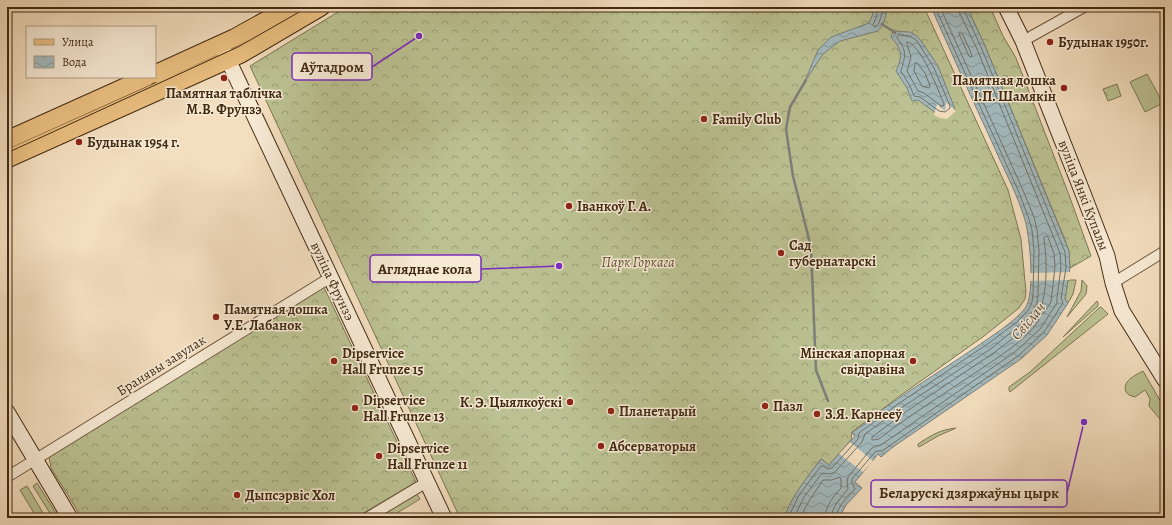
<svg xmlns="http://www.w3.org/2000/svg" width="1172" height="525" font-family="Alegreya,serif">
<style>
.grass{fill:#bbc192;stroke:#7e7652}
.forest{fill:url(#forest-crowns);stroke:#7e7652}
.water{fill:url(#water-waves);stroke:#7c807a}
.pier{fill:#f3debf}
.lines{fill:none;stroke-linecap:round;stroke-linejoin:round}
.shore{stroke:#727268;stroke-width:1}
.stream{stroke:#7c807a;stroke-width:2.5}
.street-casing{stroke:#6e583e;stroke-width:12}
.secondary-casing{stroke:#422b13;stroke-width:17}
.primary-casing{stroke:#422b13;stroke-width:19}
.street{stroke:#f7ead5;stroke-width:10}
.secondary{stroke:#f7ead5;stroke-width:15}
.primary{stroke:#eabf80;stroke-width:17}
.tram{stroke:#422b13;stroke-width:1}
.poi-dot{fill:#8f2418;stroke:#f7ead5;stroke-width:1.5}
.labels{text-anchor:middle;stroke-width:3;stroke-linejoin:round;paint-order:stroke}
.poi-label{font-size:14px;font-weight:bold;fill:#422b13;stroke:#f7ead5;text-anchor:start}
.street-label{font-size:14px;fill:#422b13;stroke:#f7ead5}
.park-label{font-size:14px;font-style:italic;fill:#605033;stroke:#f7ead5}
.water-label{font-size:15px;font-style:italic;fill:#5a4e3e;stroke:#f7ead5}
.leader{fill:none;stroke:#7b2cbf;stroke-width:1.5}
.callout-dot{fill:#7b2cbf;stroke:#f7ead5;stroke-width:1.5}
.callout{fill:#f7ead5;stroke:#7b2cbf;stroke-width:1.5}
.callout-label{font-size:15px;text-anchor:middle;font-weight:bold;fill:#422b13}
</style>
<defs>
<pattern id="forest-crowns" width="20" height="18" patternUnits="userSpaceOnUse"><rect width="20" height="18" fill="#bbc192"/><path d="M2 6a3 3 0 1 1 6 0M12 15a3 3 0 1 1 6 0" fill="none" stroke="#9a9d76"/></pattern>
<pattern id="water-waves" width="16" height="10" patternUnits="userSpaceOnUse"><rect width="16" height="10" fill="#a2b9be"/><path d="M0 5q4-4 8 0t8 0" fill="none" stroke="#869799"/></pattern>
</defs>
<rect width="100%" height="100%" fill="#f3debf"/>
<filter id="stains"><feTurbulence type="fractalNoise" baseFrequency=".005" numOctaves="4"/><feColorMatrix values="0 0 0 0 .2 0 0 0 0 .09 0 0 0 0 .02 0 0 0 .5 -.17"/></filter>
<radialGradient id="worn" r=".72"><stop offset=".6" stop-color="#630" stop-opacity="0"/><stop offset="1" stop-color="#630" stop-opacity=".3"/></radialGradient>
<path class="grass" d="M1147,74L1163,103L1145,112L1130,82Z
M1068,280H1076L1073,294L1068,303L1065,299Z
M1082,280L1087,286L1086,294L1067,317L1081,291Z
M1097,301L1098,303V306L1063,337Z
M1101,307L1108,314L1010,392L1009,390V387L1030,372L1099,308Z
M1143,371L1165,409V425L1149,406L1150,399L1145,390L1135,397L1129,395L1126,392C1122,381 1134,376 1143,371Z
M956,428L938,436L919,447L918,446V444C932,435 939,430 956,428Z
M37,483L59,518H53L33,486Z
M27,486L46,518H37L20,490Z
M415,491L420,499L389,518H370Z"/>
<path class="forest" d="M346,7H924L1008,190L1021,239L1026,292L1025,299L1019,308L984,336L897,398L852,432L851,440L829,465L821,459C807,478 792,496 784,518H460L250,66Z
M967,7H990L1003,36L1016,58L1069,195L1091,256L1070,268L1069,251L1065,240L985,46Z
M1117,84L1121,96L1108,101L1103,89Z
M322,283L416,482L355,518H82L51,468L49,457Z"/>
<path class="water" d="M872,7H888L883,25L878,31L840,41L823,54L804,83L818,50L831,37L869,23L873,14Z
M931,7H967L985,46L1069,251L1070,268L1065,299L1068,303L1047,335L1021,359L893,447L881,457L878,454L855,482L862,488L846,505L839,518H784C792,496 807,477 821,459L829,465L855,436L852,433C892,400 937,374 979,345C992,336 1017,320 1026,307C1035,292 1030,237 1025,220C1017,193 1003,168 992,142C971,97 951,52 931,7Z
M893,31L910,32L917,36L922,42L938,66L955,109L946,117L937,114L918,100L912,101L907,88L896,71C903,56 902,50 891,37Z"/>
<path class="pier" d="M946,102L956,111L947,119L940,118L934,115L937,104L945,111Z
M1071,272L1070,280L1028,281L1029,273Z
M850,442L873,461L863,472L839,454Z"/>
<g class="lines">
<path class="shore" d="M876,7L877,15L873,25L875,27L879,23L884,7
M960,32L962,33L972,55L971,57L969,56L959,34Z
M899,35L909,36L915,39L919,44L934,68L950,106V108L945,112L939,111L920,97L914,96L910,86L901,71C905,56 908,52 897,38Z
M907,42C920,42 939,92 944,104L943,106H941L924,93L918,91L907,71L911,57L907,44Z
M917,63L925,73L930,86L929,88L922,86L914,71L915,64Z
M1046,236L1048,237L1054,254L1055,267L1051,302L1043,314L1041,315L1039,313C1048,290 1047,262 1044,238Z
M1037,317L1039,320C1026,341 998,357 978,371C945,393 910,415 879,439L873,440H872V437L907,411L995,352L1025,329Z
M788,518L799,495L821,466H823L828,469L832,468L858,439L859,433L901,402L989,343L1018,321L1029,309L1032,302L1033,294L1034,251L1032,230L1029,219L1018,190L935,7
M794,518L804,497L822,473L830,474L835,472L862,442L865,434L904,406L992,348L1021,324L1033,311L1037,303L1038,294L1039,251L1037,230L1034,217L1022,188L940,7
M800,518L809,501L823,480H832L840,477L841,479V488C834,496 825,506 825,518
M831,518C832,506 841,498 848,489L847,483L848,477L871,449L875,446L881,445L1015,352L1040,329L1057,303V298L1061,267L1060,253L977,49L959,12L958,7
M836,518C837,506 847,498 855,489L852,483V479L875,452L877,451H882L1018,356L1044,332L1063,303L1061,298L1066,268L1065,252L981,47L964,10L963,7"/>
<path class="stream" d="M882,24L883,25L893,31L895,33
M806,80L790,107L786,129L793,176L811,247L816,370L828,401"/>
<g class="street-casing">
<path id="street" d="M1023,41L1084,7
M1113,283L1165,251
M7,477L331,277
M367,518L427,482"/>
</g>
<g class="secondary-casing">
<path id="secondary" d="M1006,7L1023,41L1084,196L1107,256L1113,283L1122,311L1165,380
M223,49L444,518
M7,412L70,518"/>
</g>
<g class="primary-casing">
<path id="primary" d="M155,74L234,38L290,7
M7,140L147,77
M7,159L241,54L321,7"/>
</g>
<use href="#street" class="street"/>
<use href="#secondary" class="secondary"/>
<use href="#primary" class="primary"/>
<path class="tram" d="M7,153L238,47L308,7"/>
</g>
<g class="poi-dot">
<circle cx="1050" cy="42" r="4"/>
<circle cx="224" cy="78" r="4"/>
<circle cx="1064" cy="88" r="4"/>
<circle cx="704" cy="119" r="4"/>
<circle cx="79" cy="142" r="4"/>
<circle cx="569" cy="206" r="4"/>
<circle cx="781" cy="253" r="4"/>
<circle cx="216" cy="317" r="4"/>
<circle cx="334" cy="361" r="4"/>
<circle cx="913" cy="361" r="4"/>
<circle cx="570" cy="402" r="4"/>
<circle cx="765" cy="406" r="4"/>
<circle cx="355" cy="408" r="4"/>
<circle cx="611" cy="411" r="4"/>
<circle cx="817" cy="414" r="4"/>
<circle cx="601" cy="446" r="4"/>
<circle cx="379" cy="456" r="4"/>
<circle cx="237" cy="495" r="4"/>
</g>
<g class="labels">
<g class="poi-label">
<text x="1058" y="47">Будынак 1950г.</text>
<text x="1056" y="85" text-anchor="end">Памятная дошка<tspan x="1056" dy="16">І.П. Шамякін</tspan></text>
<text x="224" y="98" text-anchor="middle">Памятная таблічка<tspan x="224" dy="16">М.В. Фрунзэ</tspan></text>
<text x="712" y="124">Family Club</text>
<text x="87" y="147">Будынак 1954 г.</text>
<text x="577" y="211">Іванкоў Г. А.</text>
<text x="789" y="250">Сад<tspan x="789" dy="16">губернатарскі</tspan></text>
<text x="224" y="314">Памятная дошка<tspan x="224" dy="16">У.Е. Лабанок</tspan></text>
<text x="342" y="358">Dipservice<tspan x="342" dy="16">Hall Frunze 15</tspan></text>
<text x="905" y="358" text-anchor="end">Мінская апорная<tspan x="905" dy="16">свідравіна</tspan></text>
<text x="363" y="405">Dipservice<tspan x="363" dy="16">Hall Frunze 13</tspan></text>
<text x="562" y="407" text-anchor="end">К. Э. Цыялкоўскі</text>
<text x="773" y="411">Пазл</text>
<text x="619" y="416">Планетарый</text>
<text x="825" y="419">З.Я. Карнееў</text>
<text x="609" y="451">Абсерваторыя</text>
<text x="387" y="453">Dipservice<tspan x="387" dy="16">Hall Frunze 11</tspan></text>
<text x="245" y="500">Дыпсэрвіс Хол</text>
</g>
<g class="street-label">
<text transform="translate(1084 195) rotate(69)" y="5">вуліца Янкі Купалы</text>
<text transform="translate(333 281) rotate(65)" y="5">вуліца Фрунзэ</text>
<text transform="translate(161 365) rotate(-32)" y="5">Бранявы завулак</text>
</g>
<g class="park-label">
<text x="638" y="267">Парк Горкага</text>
</g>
<g class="water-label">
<text transform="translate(1028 321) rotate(-50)" y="5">Свіслач</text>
</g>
</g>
<path class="leader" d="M419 36L372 67M559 266L481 269M1084 422L1067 493"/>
<g class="callout-dot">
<circle cx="419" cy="36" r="4"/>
<circle cx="559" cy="266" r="4"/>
<circle cx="1084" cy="422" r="4"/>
</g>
<g class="callout">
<rect x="292" y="53" width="80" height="27" rx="4"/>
<rect x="370" y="255" width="111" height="27" rx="4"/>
<rect x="871" y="480" width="196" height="27" rx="4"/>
</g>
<g class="callout-label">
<text x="332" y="72">Аўтадром</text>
<text x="425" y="274">Агляднае кола</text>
<text x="969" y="498">Беларускі дзяржаўны цырк</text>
</g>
<rect width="1172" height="525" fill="none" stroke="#f3debf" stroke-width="24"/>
<rect x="8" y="8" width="1156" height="509" fill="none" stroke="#422b13" stroke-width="2"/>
<rect x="12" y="12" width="1148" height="501" fill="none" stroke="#422b13"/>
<rect x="26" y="26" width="130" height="52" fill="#f7ead5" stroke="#af9e87"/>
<rect x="34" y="39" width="20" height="6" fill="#eabf80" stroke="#af9e87"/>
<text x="62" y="46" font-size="12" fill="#422b13">Улица</text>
<rect x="34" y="56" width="20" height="12" fill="url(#water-waves)" stroke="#af9e87"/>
<text x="62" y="66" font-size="12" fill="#422b13">Вода</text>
<rect width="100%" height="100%" filter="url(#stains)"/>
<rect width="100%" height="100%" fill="url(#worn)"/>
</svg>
